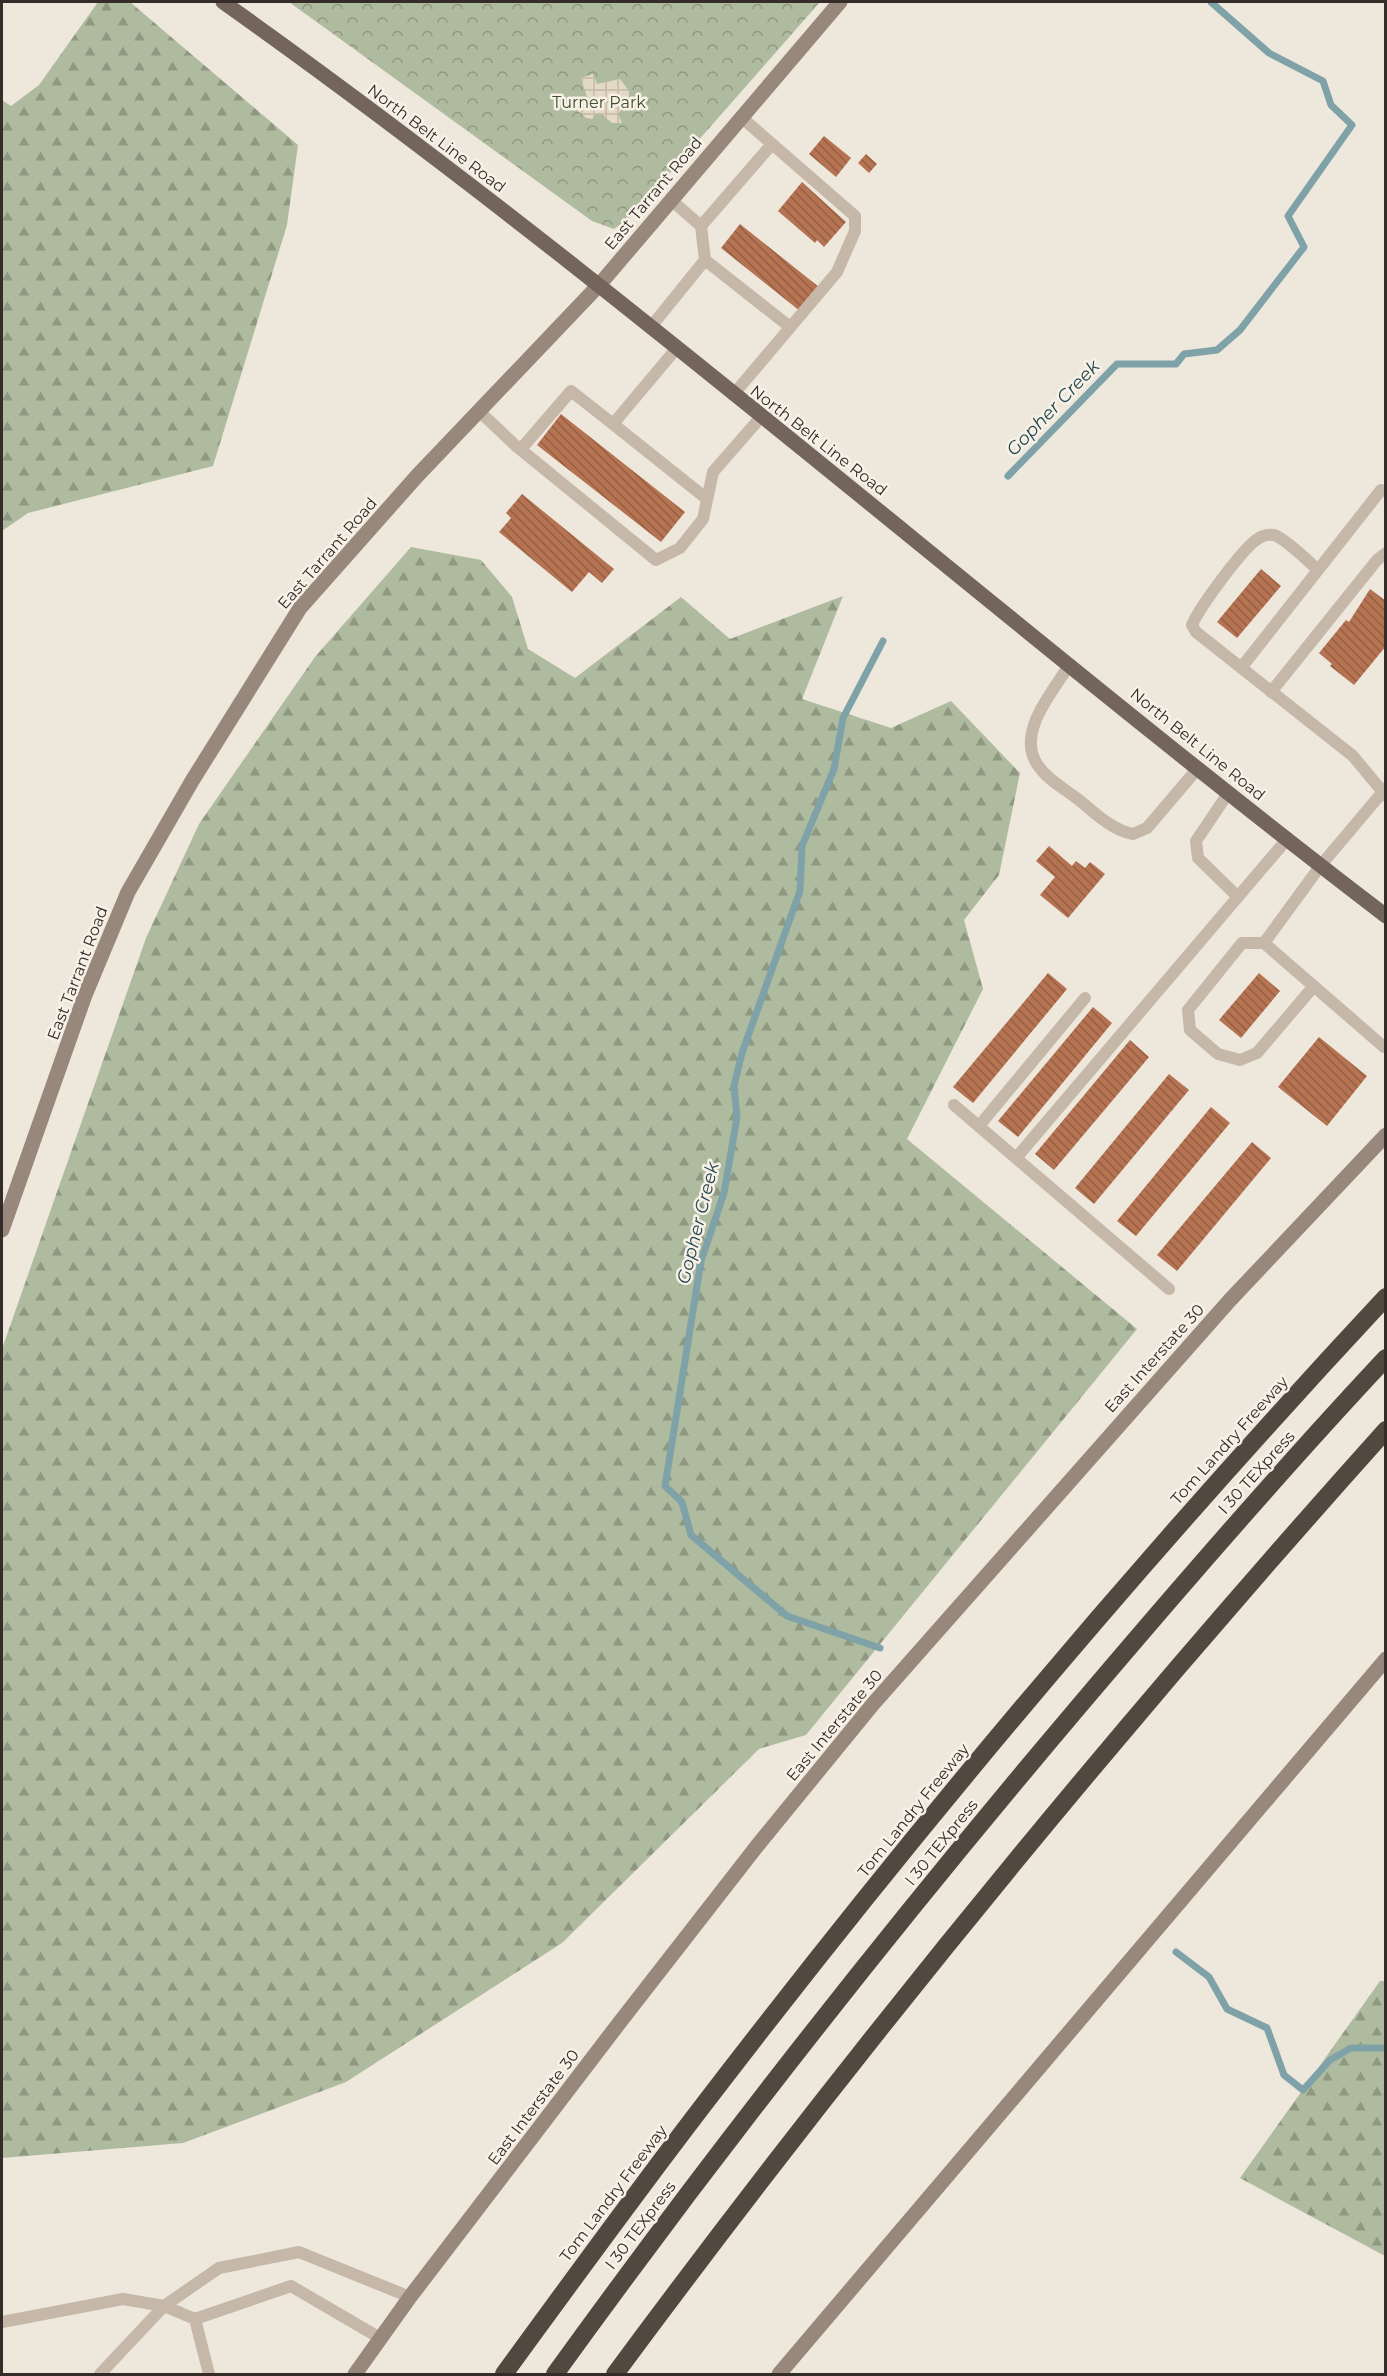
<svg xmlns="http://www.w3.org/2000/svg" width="1387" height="2376" font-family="Montserrat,sans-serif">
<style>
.forest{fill:url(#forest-firs)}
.park{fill:url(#park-crowns)}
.plaza{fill:url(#plaza-grid)}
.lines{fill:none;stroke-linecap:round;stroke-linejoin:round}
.stream{stroke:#7ea2a8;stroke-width:7}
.building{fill:url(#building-back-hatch)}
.lane{stroke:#c5b8a9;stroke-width:12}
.secondary{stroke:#98887b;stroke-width:15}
.primary{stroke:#73655b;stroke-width:15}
.highway{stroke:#534840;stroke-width:18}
.labels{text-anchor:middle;stroke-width:5;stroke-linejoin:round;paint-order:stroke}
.park-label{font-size:16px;fill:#404e2f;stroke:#f7f1e7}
.street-label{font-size:16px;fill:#332c28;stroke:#f7f1e7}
.water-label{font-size:18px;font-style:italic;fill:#23484f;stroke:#f7f1e7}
</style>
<defs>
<pattern id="forest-firs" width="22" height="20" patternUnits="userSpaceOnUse" patternTransform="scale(1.5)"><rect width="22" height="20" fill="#afbb9e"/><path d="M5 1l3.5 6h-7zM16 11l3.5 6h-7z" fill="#8f9881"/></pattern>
<pattern id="park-crowns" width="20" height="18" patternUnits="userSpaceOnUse" patternTransform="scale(1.5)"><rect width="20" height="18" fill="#afbb9e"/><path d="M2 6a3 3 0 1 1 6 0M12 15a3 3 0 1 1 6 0" fill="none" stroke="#8f9881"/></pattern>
<pattern id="plaza-grid" width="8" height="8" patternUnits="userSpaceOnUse" patternTransform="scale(1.5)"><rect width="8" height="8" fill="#e4d9c5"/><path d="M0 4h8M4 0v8" fill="none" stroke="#c4baa9"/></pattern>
<pattern id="building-back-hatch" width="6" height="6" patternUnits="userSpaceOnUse" patternTransform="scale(1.5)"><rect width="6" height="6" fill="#b67352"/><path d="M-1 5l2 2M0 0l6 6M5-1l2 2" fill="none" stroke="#955f44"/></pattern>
</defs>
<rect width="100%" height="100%" fill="#eee7dc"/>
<path class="forest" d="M98,2H130L298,145L287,225L213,466L28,513L2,531V100L11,106L39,85Z
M411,547L481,560L512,597L528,649L575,678L681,597L730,639L843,596L802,699L891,728L951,701L1020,773L999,875L964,920L983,989L907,1139L1137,1329L806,1735L759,1749L562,1943L346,2082L183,2143L2,2158V1349L146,938L199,824L315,657Z
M1380,1981H1386L1385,2256L1240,2178Z"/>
<path class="park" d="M289,2H820L631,217L614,229L592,221Z"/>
<path class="plaza" d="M593,74L597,84L620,79L629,91V100L618,114L622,123H612L601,114H596L592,119L586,118L571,105L588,100L581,78Z"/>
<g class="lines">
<path class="stream" d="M1008,476L1117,364H1176L1184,354L1217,350L1240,330L1304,247L1288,216L1352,125L1331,105L1323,81L1269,53L1211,2
M880,1648L787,1616L691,1535L682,1502L665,1486L701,1261L724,1193L737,1117L734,1086L742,1053L800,891L802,846L834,769L843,718L883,641
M1176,1952L1209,1977L1227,2009L1267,2028L1284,2075L1303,2090L1330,2060L1351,2048H1386"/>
</g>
<path class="building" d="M824,136L851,158L836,177L809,154Z
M866,154L877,164L869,173L858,163Z
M802,182L846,222L824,247L817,240L815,243L778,211Z
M740,224L819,287L800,311L721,248Z
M561,414L685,512L661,542L537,445Z
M522,494L614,569L602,583L589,572L572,592L499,532L511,518L506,513Z
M1261,569L1281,586L1237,638L1217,622Z
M1370,589L1386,601V646L1354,685L1330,666L1332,664L1319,653L1346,620L1349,622Z
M1049,846L1072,866L1076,861L1085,868L1090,862L1105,874L1068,918L1040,895L1055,877L1036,861Z
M1048,973L1067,989L973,1103L953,1087Z
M1259,973L1280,991L1241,1038L1219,1020Z
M1093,1007L1112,1023L1018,1137L998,1121Z
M1319,1037L1367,1076L1327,1126L1278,1087Z
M1130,1040L1149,1057L1054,1170L1035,1154Z
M1169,1074L1189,1090L1094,1204L1075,1188Z
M1211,1107L1230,1123L1136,1236L1117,1221Z
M1252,1142L1271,1158L1177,1271L1157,1255Z"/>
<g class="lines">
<path class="lane" d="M701,226L772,144
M705,260L790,327
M650,328L705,260L701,226L671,200
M676,349L613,424L707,499
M733,395L837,272L855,231V216L741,117
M479,411L515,445L656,560L680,548L703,519L713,472L761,417
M521,449L571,391L613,424
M1318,570C1308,561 1286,539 1274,535C1268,534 1261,536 1256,540C1241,551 1199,608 1192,625L1196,632L1353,756L1386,796
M1070,664C1054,690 1016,732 1037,764C1046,779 1065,789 1079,800C1095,813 1112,830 1133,834L1147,828L1198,768
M1241,668L1381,490
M1271,692L1377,560L1386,553
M1229,792L1196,841L1198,858L1238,897
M1264,943L1384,1047
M1314,986L1257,1053L1240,1060L1218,1054L1190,1030L1188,1010L1242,943H1264L1321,865L1386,788
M954,1105L1169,1289
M979,1126L1085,998
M1016,1158L1288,838
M195,2319L209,2374
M2,2322L123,2299L164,2306L195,2319L291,2286L380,2338
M100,2374L164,2306L219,2268L299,2252L410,2297"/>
<path class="secondary" d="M2,1230L85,995L128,892L192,781L300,608L417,476L600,284L840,2
M355,2374L410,2297L620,2022L757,1846L873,1704L1230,1300L1386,1135
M779,2374L1386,1659"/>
<path class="primary" d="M223,2C625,287 994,616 1386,916"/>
<path class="highway" d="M504,2374C571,2282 638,2190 708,2099C921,1821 1147,1553 1386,1297
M555,2374C721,2144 897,1921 1080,1705C1180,1587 1280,1471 1386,1358
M615,2374C857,2047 1114,1733 1386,1430"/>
</g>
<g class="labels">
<g class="park-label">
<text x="599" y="108">Turner Park</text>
</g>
<g class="street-label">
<text transform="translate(437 138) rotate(37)" y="6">North Belt Line Road</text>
<text transform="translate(653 193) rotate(-50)" y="6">East Tarrant Road</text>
<text transform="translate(819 440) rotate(38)" y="6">North Belt Line Road</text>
<text transform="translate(327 553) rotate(-49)" y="6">East Tarrant Road</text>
<text transform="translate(1198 744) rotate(39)" y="6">North Belt Line Road</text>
<text transform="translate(77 973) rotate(-69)" y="6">East Tarrant Road</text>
<text transform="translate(1154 1358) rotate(-48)" y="6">East Interstate 30</text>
<text transform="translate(1229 1440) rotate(-48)" y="6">Tom Landry Freeway</text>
<text transform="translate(1256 1472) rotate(-48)" y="6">I 30 TEXpress</text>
<text transform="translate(834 1725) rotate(-50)" y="6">East Interstate 30</text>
<text transform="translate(913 1810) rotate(-51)" y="6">Tom Landry Freeway</text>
<text transform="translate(941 1842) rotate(-51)" y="6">I 30 TEXpress</text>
<text transform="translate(533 2107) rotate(-53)" y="6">East Interstate 30</text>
<text transform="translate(613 2193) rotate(-53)" y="6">Tom Landry Freeway</text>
<text transform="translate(640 2225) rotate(-53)" y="6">I 30 TEXpress</text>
</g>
<g class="water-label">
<text transform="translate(1053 408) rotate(-46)" y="6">Gopher Creek</text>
<text transform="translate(698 1223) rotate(-76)" y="6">Gopher Creek</text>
</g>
</g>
<rect width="1387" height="2376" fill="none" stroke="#332c28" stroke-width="6"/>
</svg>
